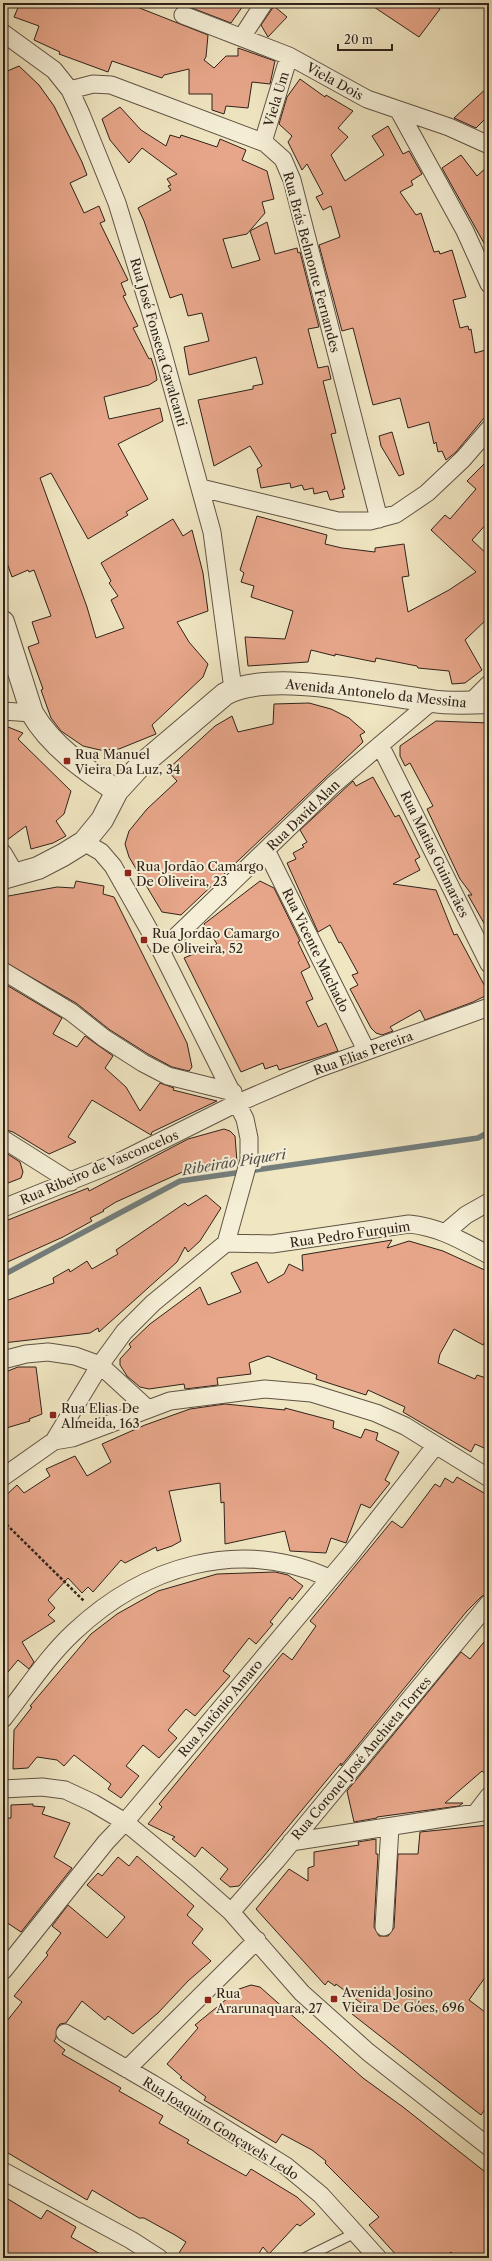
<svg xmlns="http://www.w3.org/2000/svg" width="492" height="2261" font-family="'Libre Caslon Text',serif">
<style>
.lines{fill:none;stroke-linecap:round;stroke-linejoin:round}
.stream{stroke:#737e7d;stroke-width:5.5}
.building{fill:#e7a68a;stroke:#30221a}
.service-casing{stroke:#605344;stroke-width:11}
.minor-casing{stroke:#605344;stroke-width:19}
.tertiary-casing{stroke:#605344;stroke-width:24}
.path{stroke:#30221a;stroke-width:2.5;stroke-dasharray:3 2;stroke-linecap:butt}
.service{stroke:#f5efd7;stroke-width:9}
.minor{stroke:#f5efd7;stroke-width:17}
.tertiary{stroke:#f5efd7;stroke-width:22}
.poi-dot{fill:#8f2418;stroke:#f5efd7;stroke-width:1.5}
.labels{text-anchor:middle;stroke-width:4;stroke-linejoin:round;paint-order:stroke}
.street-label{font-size:13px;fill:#30221a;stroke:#f5efd7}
.poi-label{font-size:13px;fill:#30221a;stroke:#f5efd7;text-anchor:start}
.water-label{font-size:14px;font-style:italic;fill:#52504c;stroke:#f5efd7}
</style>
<rect width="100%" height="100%" fill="#f0e6c2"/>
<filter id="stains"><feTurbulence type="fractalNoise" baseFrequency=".005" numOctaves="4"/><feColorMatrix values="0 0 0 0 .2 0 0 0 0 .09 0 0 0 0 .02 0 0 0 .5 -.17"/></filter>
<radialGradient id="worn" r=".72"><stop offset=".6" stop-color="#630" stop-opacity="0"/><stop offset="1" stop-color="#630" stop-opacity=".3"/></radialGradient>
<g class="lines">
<path class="stream" d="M3,1275L180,1181L478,1138L489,1132"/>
</g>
<path class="building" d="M20,3H127L208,35L206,57L204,60L214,68L226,56H238V48L275,61L270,84L252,82L248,108L226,106L224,114L212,110V94H189V69L164,75L162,78L112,61L108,72L59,54L60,52L34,40L39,26L14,17Z
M179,3H245L231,23Z
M368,3H432L440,9L419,37Z
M274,6L287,17L268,37L261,25Z
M19,66L39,85L54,106L82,162L87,175L70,183L84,213L99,206L105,221L100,223L128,280L121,283L126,295L123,296L138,326L133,328L149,359L151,358L155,370L157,380L149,385L104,397L109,419L160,408L163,421L118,444L148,499L126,512L128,515L88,539L51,473L40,478L87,607L96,638L124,628L111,600L118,596L109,583L111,581L101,563L173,519L183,536L192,530L203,573L208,611L177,622L189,642L208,664L203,677L152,725L156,734L119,749L100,750L83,746L61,731L51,718L41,690L43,689L28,647L39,643L32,622L51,616L34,570L29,572L28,570L12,577L7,563L3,565V73Z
M300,79L325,97L326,95L353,111L338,128L348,137L331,155L345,181L384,155L372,136L388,126L403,154L409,151L422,174L411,181L413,185L400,192L416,215L421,213L434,252L439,251L440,254L452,250L455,260L466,297L453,300L460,328L468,326L469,330L471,329L475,353L489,349V412L456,452L446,460L442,451L438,452L436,442L434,444L429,422L408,428L400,398L373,405L353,328L342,331L319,245L340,237L331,206L323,210L316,197L323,194L307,164L302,170L288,142L292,136L279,124L287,97Z
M489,86V115L476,128L454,118Z
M120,107L141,130L166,146L170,135L180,138L181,135L217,147L220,139L246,150L242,160L267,171L274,199L262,202L265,213L247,234L223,239L232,268L260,260L250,231L267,222L275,254L297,248L298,253L300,252L319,327L308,329L318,368L328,366L331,379L323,381L336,433L331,434L345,489L342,490L344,497L330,500L327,491L314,494L313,488L304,490L302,485L291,488L290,483L261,488L257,469L262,466L250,446L214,466L198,400L253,389V386L263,384L256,357L189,375L184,347L209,341L202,313L188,316L182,294L170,298L144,221L138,208L171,190L168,186L171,185L167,179L177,174L142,148L129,163L110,140L102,119Z
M461,155L477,176L489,165V252L442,168Z
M392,432L404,474L399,476L381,446L379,436Z
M489,459V521L472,540L489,556V617L465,640L482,670L465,683L452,684L449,671L418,668L417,666L376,658L375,662L335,654V656L311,650L308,662L248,666L245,637L285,639L293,611L251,597L254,586L241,582L244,573L240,570L257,516L327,535L325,544L342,548L375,552V548L404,544L409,576L402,577L408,612L449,590L476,572L431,530L445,515L450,519L476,489L467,481Z
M309,703L331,709L349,718L365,732L360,735L363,742L181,915L162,912L129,857L125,844L129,831L147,809L177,781L167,770L215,726L232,716L238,732L273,724L274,704Z
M436,721L489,723V932L468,895H472L460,879L427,809L433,806L410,763L405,766L400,756V746Z
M3,725L23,733L18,739L71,791L64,814L56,821L66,836L53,843L31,849L26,826L3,843Z
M373,777L395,817L399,815L420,857L415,860L420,870L393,884L436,890L454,935L457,934L489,994L473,1002L425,1020L420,1010L390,1027L393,1031L382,1035L376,1033L371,1028L350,989L358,985L352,975L358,973L341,942L339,943L330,925L318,932L287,863L296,859L293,853L304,847L302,845L307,842L300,830L353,781L356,786Z
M76,881L104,886L103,894L114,897L187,1043L192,1067L189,1071L172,1067L148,1054L110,1030L76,1003L3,961V897L57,887L74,888Z
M260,881L274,888L300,941L298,942L310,967L301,972L313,999L306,1002L318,1027L326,1023L338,1051L279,1070L277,1065L265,1069L263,1063L241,1072L184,958L217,944L204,924Z
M3,983L62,1018L53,1034L77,1047L85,1036L113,1056L105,1068L126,1087L140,1111L160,1083L174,1088L173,1090L217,1101L152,1132L151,1135L92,1100L68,1137L76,1142L49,1154L13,1132L3,1129Z
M224,1129L230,1131L235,1136L237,1162L202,1166L201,1170H187L116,1202L103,1210L104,1211L90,1218L92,1221L63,1237L3,1264V1222L88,1188L89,1191L188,1139Z
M3,1151L20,1162L23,1172L21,1178L3,1185Z
M206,1195L221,1208L200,1241L188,1252L185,1247L177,1262L99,1332L98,1328L90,1333L3,1343V1302L54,1283L53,1278L69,1269L70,1272L87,1261L92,1269L118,1254L116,1250L185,1203L188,1206Z
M392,1240L387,1248L409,1241L443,1251L489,1272V1334L483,1345L454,1329L440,1354L438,1363L475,1379L477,1375L489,1379V1437L484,1448L475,1444L471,1452L403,1412L405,1407L368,1390L366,1395L316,1379L317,1375L268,1356L249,1363L251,1374L217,1378L218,1385L185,1389L184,1384L149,1389L140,1387L127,1376L120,1365V1359L131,1347L129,1344L150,1324L200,1287L208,1305L241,1292L231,1273L257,1262L268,1283L284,1274L289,1264L303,1271L302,1255Z
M18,1367H36L42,1414L29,1419L30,1421L3,1429V1373Z
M225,1404L285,1410V1408L334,1421L333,1428L361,1438L365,1429L378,1433L376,1440L399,1452L385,1480L390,1483L370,1508L361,1504L346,1543L331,1538L326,1553L290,1551L285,1531L225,1544L224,1502L221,1503L220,1483L169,1491L181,1541L172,1546L157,1551L156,1547L125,1563L121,1560L93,1592L88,1587L82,1593L68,1578L48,1600L55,1608L48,1615L55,1621L22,1642L34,1662L29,1669L18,1660L3,1678V1498L17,1485L24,1493L50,1476L46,1469L75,1456L87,1476L111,1462L102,1444L145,1425L190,1409Z
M457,1477L489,1496V1593L482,1596L467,1611L341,1766V1763L239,1886L230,1887L220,1879L228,1869L202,1847L195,1857L172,1839L175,1837L148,1824L162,1807L159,1804L283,1653L292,1660L316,1626L310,1621L392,1521L402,1528L435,1484L440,1487L445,1478L453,1483Z
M275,1572L288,1575L303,1586L292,1600L290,1597L270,1622L273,1624L256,1644L249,1638L223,1671L230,1676L195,1716L186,1709L168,1730L177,1738L159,1758L143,1745L126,1766L139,1776L121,1798L108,1789L111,1784L74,1755L64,1766L57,1760L37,1757L28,1768L13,1769L14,1730L32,1707L30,1706L91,1634L117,1614L158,1591L217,1574Z
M489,1636V1777L482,1771L445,1803H463L459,1806L377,1817V1818L354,1822L347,1791L461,1652L470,1659Z
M33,1804V1806L45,1807L42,1814L70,1823L54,1857L72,1868L21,1932L3,1920V1818H11V1805Z
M489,1825V1972L469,2000L489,2015V2104L481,2115L352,2014L361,2003L336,1984L335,1986L328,1981L325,1985L256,1909L289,1869L308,1881V1868L314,1866V1852L359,1845L358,1842L376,1839V1854H378L374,1927L379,1936H388L394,1928L398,1854H418L420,1832Z
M137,1856L194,1906L187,1915L203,1929L192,1943L211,1961L188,1981L158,2013L133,2034L108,2016L105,2020L82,2001L66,2023L60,2024L57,2028L56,2038L54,2041L65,2050L62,2054L121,2088L119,2091L163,2116L159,2123L189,2140L187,2143L246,2176L251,2169L297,2197L315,2214L300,2226L297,2224L269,2254L263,2247L256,2258H188L179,2253L186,2242L175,2235L144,2218H139L92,2190L87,2200L3,2150V2026L22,2002L14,1996L48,1955L46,1953L61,1933L52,1926L68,1905L107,1938L125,1917L87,1885L98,1873L102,1876L118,1857L129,1866Z
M251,1985L260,1987L363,2078L403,2107L489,2175V2258H457L451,2252L444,2258H399L369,2225L379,2217L325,2163L326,2161L312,2150L282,2134L276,2143L219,2109L204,2100L206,2097L180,2078L182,2077L167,2064L198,2028L195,2025L239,1989Z
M3,2196L41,2219L47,2210L76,2227L71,2237L107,2258H3Z"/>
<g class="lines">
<g class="service-casing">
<path id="service" d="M304,2258L355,2233"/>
</g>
<g class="minor-casing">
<path id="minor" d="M183,15L289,56L367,99L449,127L489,145
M3,33L54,70L70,90L81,114L117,203L160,343L212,532L233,689
M242,37L264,3
M70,90L93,84L111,85L265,143L283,159L292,180L379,519
M399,111L465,231L489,284
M263,142L289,56
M201,488L338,521H370L396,514L427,493L463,459L489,429
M470,703L489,684
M3,711L32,713
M380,745L489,964
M266,850L366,1050
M3,853L16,875
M161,951L333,785L432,701
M3,971L71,1012L104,1038L143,1063L168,1076L233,1092
M3,1139L71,1182
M3,1208L123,1160L233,1105L317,1069L489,1007
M446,1232L466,1215L489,1202
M226,1243L272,1244L409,1224C440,1227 462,1241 489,1255
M3,1360L26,1354L48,1352L75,1356L100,1365L148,1409
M54,1441L100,1365L124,1332L153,1303L226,1243L249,1160V1138L245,1119L161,951L113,866L101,852L84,842
M3,1477L54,1441L72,1438L170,1401L265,1389L311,1393L376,1413L405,1426L489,1478
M3,1719C26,1690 47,1657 74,1632C144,1566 239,1537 329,1578
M3,1789L42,1787L65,1790L93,1803L125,1822L188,1874L231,1912L302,1993L368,2052L489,2147
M476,1813L489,1796
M291,1842L489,1811
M231,1912L276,1861L489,1603
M384,1927L390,1827
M3,1971L106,1842L125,1822L349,1556L436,1445
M65,2033L153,2084L286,2166L321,2195L378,2258
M127,2069L257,1940
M3,2171L131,2240L159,2258"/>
</g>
<g class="tertiary-casing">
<path id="tertiary" d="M3,622L32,713C51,746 86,770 117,791
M3,878L38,868L63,855L84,842L102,820L117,791L139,767L225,694C269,669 380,695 431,701C450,704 470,703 489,702"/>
</g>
<path class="path" d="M3,1521L84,1601"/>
<use href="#service" class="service"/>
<use href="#minor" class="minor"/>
<use href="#tertiary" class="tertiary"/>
</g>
<g class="poi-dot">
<rect x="63" y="757" width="8" height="8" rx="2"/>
<rect x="124" y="869" width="8" height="8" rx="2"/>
<rect x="140" y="936" width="8" height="8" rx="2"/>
<rect x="49" y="1411" width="8" height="8" rx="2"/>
<rect x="330" y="1995" width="8" height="8" rx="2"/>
<rect x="204" y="1996" width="8" height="8" rx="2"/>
</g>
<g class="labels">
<g class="street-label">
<text transform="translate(335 81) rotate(29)" y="5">Viela Dois</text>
<text transform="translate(276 99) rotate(-73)" y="5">Viela Um</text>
<text transform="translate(312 262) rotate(75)" y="5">Rua Brás Belmonte Fernandes</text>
<text transform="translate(159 342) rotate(74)" y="5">Rua José Fonseca Cavalcanti</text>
<text transform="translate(376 693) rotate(6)" y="5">Avenida Antonelo da Messina</text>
<text transform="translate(303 815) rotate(-44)" y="5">Rua David Alan</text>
<text transform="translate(435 854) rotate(64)" y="5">Rua Matias Guimarães</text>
<text transform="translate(316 950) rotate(64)" y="5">Rua Vicente Machado</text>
<text transform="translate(363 1053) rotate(-20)" y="5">Rua Elias Pereira</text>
<text transform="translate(99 1167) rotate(-23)" y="5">Rua Ribeiro de Vasconcelos</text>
<text transform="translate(350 1234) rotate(-8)" y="5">Rua Pedro Furquim</text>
<text transform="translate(220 1708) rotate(-50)" y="5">Rua Antônio Amaro</text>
<text transform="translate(361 1758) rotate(-50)" y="5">Rua Coronel José Anchieta Torres</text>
<text transform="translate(221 2128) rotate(32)" y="5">Rua Joaquim Gonçavels Ledo</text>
</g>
<g class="poi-label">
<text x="75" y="759">Rua Manuel<tspan x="75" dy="15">Vieira Da Luz, 34</tspan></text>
<text x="136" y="871">Rua Jordão Camargo<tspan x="136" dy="15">De Oliveira, 23</tspan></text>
<text x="152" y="938">Rua Jordão Camargo<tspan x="152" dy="15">De Oliveira, 52</tspan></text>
<text x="61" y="1413">Rua Elias De<tspan x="61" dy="15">Almeida, 163</tspan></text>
<text x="342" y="1997">Avenida Josino<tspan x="342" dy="15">Vieira De Góes, 696</tspan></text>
<text x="216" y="1998">Rua<tspan x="216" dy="15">Ararunaquara, 27</tspan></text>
</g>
<g class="water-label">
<text transform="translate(234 1162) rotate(-9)" y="5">Ribeirão Piqueri</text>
</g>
</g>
<rect width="492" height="2261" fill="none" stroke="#f0e6c2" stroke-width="16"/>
<rect x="4" y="4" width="484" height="2253" fill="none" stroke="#30221a" stroke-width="2"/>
<rect x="8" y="8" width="476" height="2245" fill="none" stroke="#30221a"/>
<path d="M338 44v6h54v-6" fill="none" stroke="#30221a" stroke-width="2"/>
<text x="344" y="44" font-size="12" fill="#30221a" stroke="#f5efd7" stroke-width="3" paint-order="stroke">20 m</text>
<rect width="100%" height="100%" filter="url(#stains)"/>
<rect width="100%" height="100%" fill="url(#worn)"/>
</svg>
